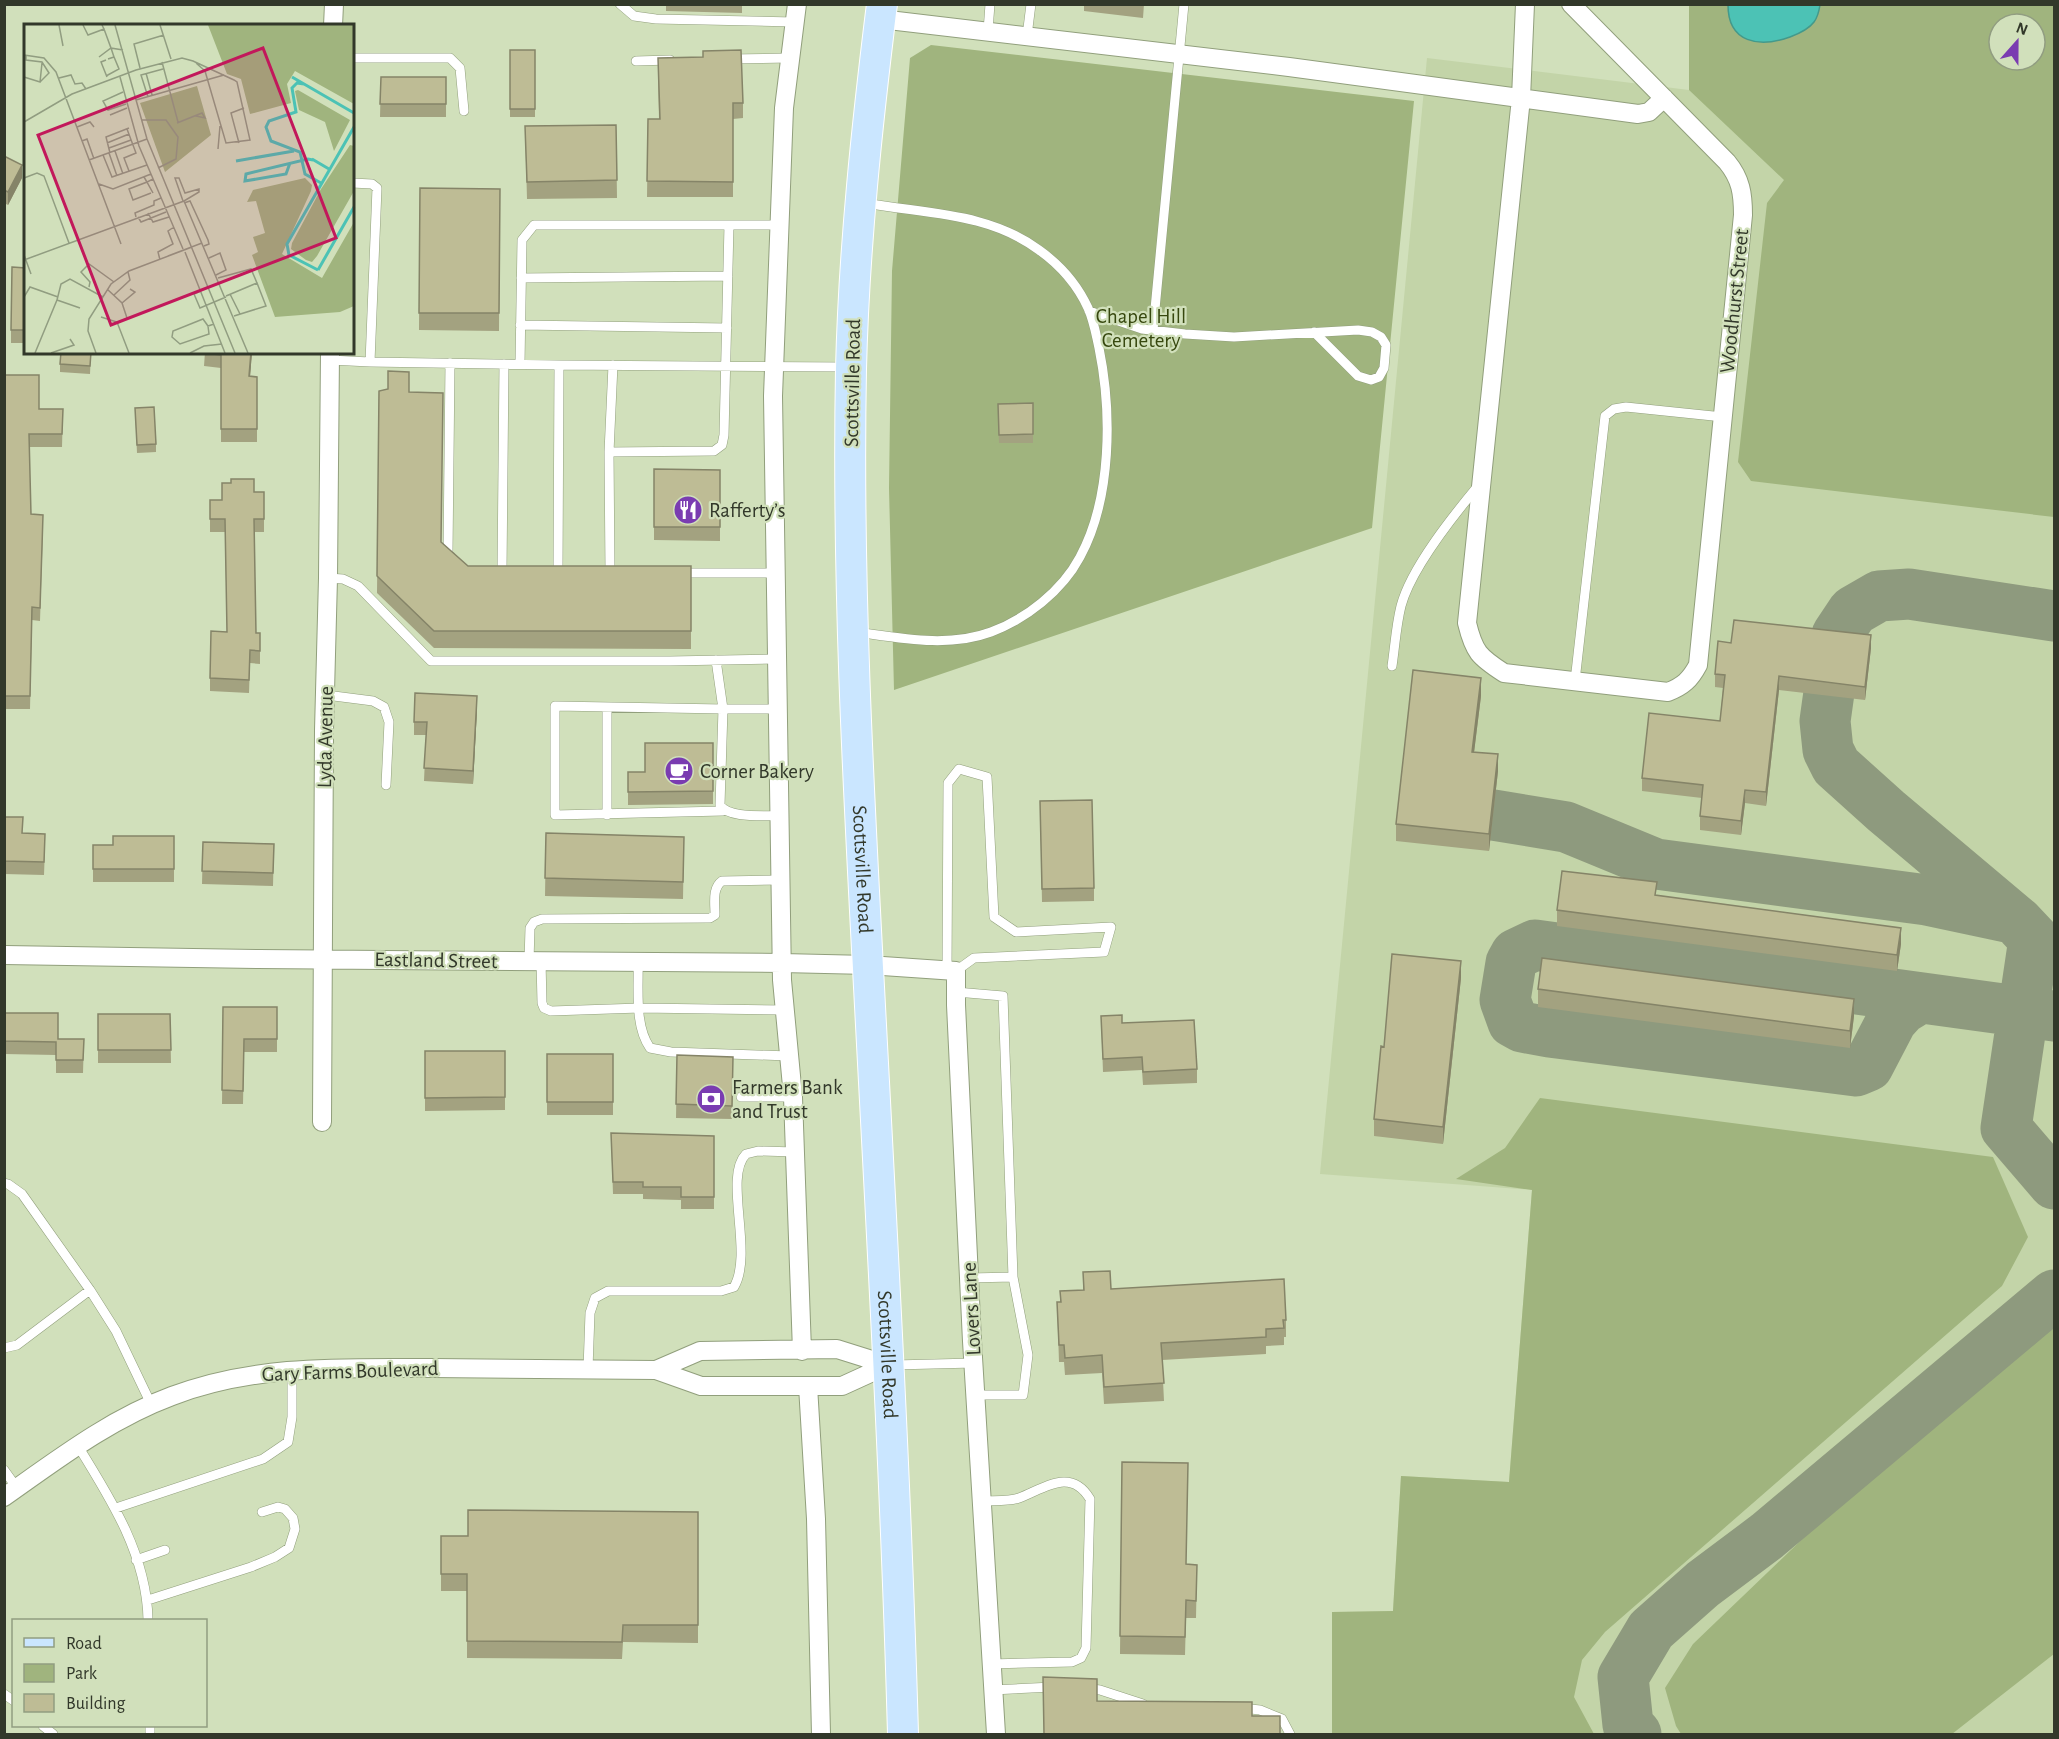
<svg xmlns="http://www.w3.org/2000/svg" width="2059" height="1739" font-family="'Alegreya Sans',sans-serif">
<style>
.built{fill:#c3d4a8}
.green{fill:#a0b47e;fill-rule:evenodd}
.water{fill:#4cc2b5;stroke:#44998b;stroke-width:1.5}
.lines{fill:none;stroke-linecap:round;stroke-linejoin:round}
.taxiway{stroke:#8e9a7e;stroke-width:51}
.service-casing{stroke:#919f7c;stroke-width:10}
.minor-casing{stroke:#919f7c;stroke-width:20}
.primary-casing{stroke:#fff;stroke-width:32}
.service{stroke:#fff;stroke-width:9}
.minor{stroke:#fff;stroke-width:18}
.primary{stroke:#cae6ff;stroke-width:30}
.wall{fill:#a3a280}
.shaded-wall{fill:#858468}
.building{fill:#bebc95;stroke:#858468;stroke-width:1.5}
.labels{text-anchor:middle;stroke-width:4.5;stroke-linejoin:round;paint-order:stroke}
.street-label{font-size:21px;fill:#32382a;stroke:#d1e0bb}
.park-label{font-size:21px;fill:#37480f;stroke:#d1e0bb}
.poi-label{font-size:21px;fill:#32382a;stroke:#d1e0bb;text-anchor:start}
.inset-river{fill:none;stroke:#4cc2b5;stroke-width:3}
.inset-road{fill:none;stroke:#919d81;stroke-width:1.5}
.view{fill:#c2185b;fill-opacity:0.15;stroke:#c2185b;stroke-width:3}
.inset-edge{fill:none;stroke:#32382a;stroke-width:3}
</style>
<rect width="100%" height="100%" fill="#d1e0bb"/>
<path class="built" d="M1427,58L1689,90L2054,124V1734H1332V1612L1393,1611L1401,1476L1509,1482L1532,1190L1320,1174Z"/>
<path class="green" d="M1689,5H2054V517L1751,481L1738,462L1767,203L1784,180L1689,90ZM1999,24H2035V60H1999Z
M931,45L1414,101L1372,528L894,690L889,488L892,271L910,58Z
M1540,1098L1993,1157L2028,1237L2002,1286L1605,1632L1582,1660L1574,1697L1594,1734H1332V1612L1393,1611L1401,1476L1509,1482L1532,1190L1456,1179L1505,1148Z
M2054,1321V1654L1952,1734H1681L1676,1726L1665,1688L1693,1644L1893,1452Z"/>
<path class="water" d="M1728,5V4L1820,5C1819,11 1818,17 1814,22C1808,30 1798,34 1790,37C1759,48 1728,43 1728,5Z"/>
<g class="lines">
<path class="taxiway" d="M2054,616L1909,594L1879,596L1853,611L1837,635L1825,721L1828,750L1836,766L1886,811L2018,922L2034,939L2006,1128L2054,1184
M1493,815L1566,827L1656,864L1927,900L2007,917
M1920,998L1902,1009L1892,1020L1868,1066L1856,1071L1549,1032L1522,1027L1513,1022L1505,1000L1511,963L1516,954L1535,945L2054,1016
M1636,1734L1628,1725L1623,1677L1651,1630L1703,1584L1767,1536L2054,1295"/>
<g class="service-casing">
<path id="service" d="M620,4L634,16L656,19L794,22
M988,31L990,4
M1027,36L1031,4
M352,58H450L460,68L464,111
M731,59L789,58
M636,61L670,60
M352,183L372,184L377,188L370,362
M521,278L728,276
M1089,311L1142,329L1185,334L1234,337L1358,330L1372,332L1381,337L1386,345L1384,368L1379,377L1371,380L1358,376L1314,332
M520,325L727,328
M1153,330L1184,4
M330,360L370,362L559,365L846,367
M450,363L448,553L451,557
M520,364L522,240L534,225H778
M609,452L613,365
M502,571L504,364
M558,571L559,365
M610,572L609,452L714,451L722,445L724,435L729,225
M680,573H775
M328,578L343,579L358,586L431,661H670L777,659
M856,632C900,638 948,648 991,632C1026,619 1062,591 1080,557C1112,498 1112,412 1099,348C1096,335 1094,321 1088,308C1077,284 1060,265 1039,250C988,212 925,214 866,203
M716,660L723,709L555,706V815L723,811
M1392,666C1395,646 1396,626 1401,606C1411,568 1453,516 1478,486
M1575,681L1605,416L1614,409L1626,407L1723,417
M326,695L373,701L384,707L389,722L386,785
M607,707V815
M778,709H723L720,805C729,819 764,815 780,816
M529,961L530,928L534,922L542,919L710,918L715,915C715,903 712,888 722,881L781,880
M541,961L542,1003L544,1008L551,1011L640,1008L784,1010
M638,962C639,989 634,1025 650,1048L671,1052L789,1056
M947,971L948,783L959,769L987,777L994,917L1016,932L1111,927L1104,952L974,958L956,971
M956,992L1003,996L1013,1277L1028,1355L1023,1395H976
M741,1097H793
M4,1183L8,1184L22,1194L90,1290L116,1331L151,1404
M970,1278L1013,1277
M4,1348L17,1345L90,1290
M894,1365L974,1363
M588,1369L590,1313L595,1298L608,1291H721L734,1287C754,1253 723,1177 746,1154L758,1151L795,1152
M78,1446C111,1499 147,1556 148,1620
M4,1470L17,1488
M981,1501C993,1500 1008,1502 1019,1498C1045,1488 1071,1467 1090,1499L1086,1648L1081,1658L1072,1662L990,1664
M116,1508L263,1459L288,1442L292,1417V1370
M136,1560L165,1550
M148,1600L251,1567L275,1557L289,1548L295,1529L293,1518L285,1509L278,1507L262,1512
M1085,1688L1100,1690L1143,1704
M992,1690L1053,1687
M4,1694L14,1701
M1241,1708L1260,1710L1282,1719L1290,1734
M43,1726L53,1734
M150,1726V1732"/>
</g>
<g class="minor-casing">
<path id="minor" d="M797,4L784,108L773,396L782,980L793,1097L802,1351
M1525,4L1521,98L1467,623C1474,652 1479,657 1504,673L1668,692C1683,686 1690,680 1698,665L1743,215C1743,194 1741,179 1727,162L1571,4
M880,19L1289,67L1638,114L1649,112L1664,98
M333,26L334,4
M4,955L258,959L782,963L868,965L956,971V1005L972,1341L996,1734
M322,1122L324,730L328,578L330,352
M656,1370L700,1351L837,1349L888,1365
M808,1386L816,1519L821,1734
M4,1497C58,1459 110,1419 172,1396C256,1364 344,1368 433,1368C507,1368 581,1369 656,1370L701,1386H842L888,1365"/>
</g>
<g class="primary-casing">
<g id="primary">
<path id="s1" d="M882,4C867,125 854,247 851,369C847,575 858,781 869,987C882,1236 896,1485 903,1734"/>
</g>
</g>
<use href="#service" class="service"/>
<use href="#minor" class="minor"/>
<use href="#primary" class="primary"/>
</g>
<path class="wall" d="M666,4H742V13L666,11Z
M1084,4H1144L1143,18L1084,11Z
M1446,4H1461V6Z
M510,50H535V117H510Z
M658,74L743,103V118L733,119V197H647L648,119H659Z
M381,77H446V117H380Z
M616,125L617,198L527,199L525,126Z
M4,156L22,178L8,205L4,203Z
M420,188L500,189L499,331L419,330Z
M26,268V343H11V330Z
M91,352L90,374L60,372V364Z
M205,352H252L250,376L257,377V442H221V368L204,366Z
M4,375L39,409H63L62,447H29L31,514L43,528L40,621L32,620L30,709H4Z
M388,389L409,392L441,542L468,566H691V649L434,648L377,593L379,391Z
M1033,403V443H999L998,404Z
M135,408L156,444V452L137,453Z
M654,469L720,470V541L654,540Z
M254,492H264V532H254L256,633L260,646V664L250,663L249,693L210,691V678L227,632L225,532H210V500H222Z
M1731,643L1871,648L1865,700L1779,690L1766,806L1745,803L1741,835L1700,830V816L1702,798L1642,791V778L1720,721L1723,688L1715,687V674Z
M1481,696L1474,752L1498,771L1489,851L1396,841V824Z
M477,709L473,784L424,781L426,735H414V722Z
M713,743V804L628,805V772H645Z
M1040,801L1094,888V901L1042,902Z
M4,817L23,833L45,847L44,875L4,874Z
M546,833L684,837L683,899L545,896Z
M174,836V882H93V845H113Z
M203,842L274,844L273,886L202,884Z
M1657,895L1901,944L1897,971L1557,926V910Z
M1461,978L1443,1144L1374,1136V1119L1384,1047Z
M1538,989L1854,1016L1850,1048L1538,1007Z
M223,1007H277V1052H244L243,1104H222Z
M4,1013L58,1039H84L83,1073H56V1055L4,1054Z
M98,1014H170L171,1063H98Z
M1101,1016L1122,1023L1197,1069V1083L1143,1085L1142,1070L1103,1072Z
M425,1051H505V1110L425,1111Z
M547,1054H613V1115H547Z
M677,1055L733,1057L732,1119L676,1118Z
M611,1133L714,1136V1209H681V1200L643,1199V1194H613Z
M1083,1272L1111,1289L1286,1320V1337H1284V1345L1266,1346V1354L1162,1360L1164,1401L1104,1404L1102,1373L1065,1375L1064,1362H1059L1057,1302H1060V1291L1083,1290Z
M1122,1462L1186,1564L1197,1565L1196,1618H1186L1185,1655L1120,1654Z
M698,1512V1643L623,1642L622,1659L467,1658V1591H441V1536H468Z"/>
<path class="shaded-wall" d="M22,165V178L8,205V192Z
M251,352H252L249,390V376Z
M1871,635V648L1865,700V687Z
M1779,676V690L1766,806V792Z
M1481,678V696L1472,769V752Z
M477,696V709L473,784V771Z
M1498,754V771L1489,851V834Z
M1745,790V803L1741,835V821Z
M1901,928V944L1897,971V955Z
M1461,961V978L1443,1144V1127Z
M1854,999V1016L1850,1048V1031Z"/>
<path class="building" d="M510,50H535V109H510Z
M741,50L743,103H733V182L647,181L648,119H660L658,58L703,57V51Z
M381,77H446V104H380Z
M616,125L617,180L527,182L525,126Z
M4,156L22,165L8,192L4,190Z
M420,188L500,189L499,313H419Z
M12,267L26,268V330H11Z
M61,352H91L90,366L60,364Z
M205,352H251L249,376L257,377V429H221V355L204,353Z
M388,371L409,372V392L443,393L441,542L468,566H691V631H434L377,576L379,391L388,389Z
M4,375H39V409H63L62,434H29L31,514L43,515L40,608L32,607L30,696H4Z
M1033,403V434L999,435L998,404Z
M154,407L156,444L137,445L135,408Z
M654,469L720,470V527H654Z
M231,479H254V492H264V519H254L256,633H260V651L250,650L249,680L210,678L211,631L227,632L225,519H210V500H222V483H231Z
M1734,620L1871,635L1865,687L1779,676L1766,792L1745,790L1741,821L1700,816L1703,785L1642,778L1649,713L1720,721L1725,675L1715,674L1718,641L1731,643Z
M1413,670L1481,678L1472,752L1498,754L1489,834L1396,824Z
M415,693L477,696L473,771L424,768L427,722H414Z
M645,743H713V791L628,792V772H645Z
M1092,800L1094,888L1042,889L1040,801Z
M4,817H23L22,833L45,834L44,862L4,861Z
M546,833L684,837L683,882L545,878Z
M113,836H174V869H93V845H113Z
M203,842L274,844L273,873L202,871Z
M1562,871L1657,882L1655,895L1901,928L1897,955L1557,910Z
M1392,954L1461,961L1443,1127L1374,1119L1381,1046L1384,1047Z
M1542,958L1854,999L1850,1031L1538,989Z
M223,1007H277V1039H244L243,1091L222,1090Z
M4,1013H58V1039H84L83,1060H56V1042L4,1041Z
M98,1014H170L171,1050H98Z
M1122,1015V1023L1194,1020L1197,1069L1143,1072L1142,1057L1103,1059L1101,1016Z
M425,1051H505V1097L425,1098Z
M547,1054H613V1102H547Z
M677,1055L733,1057L732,1106L676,1104Z
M611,1133L714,1136V1197H681V1187H643V1182H613Z
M1110,1271L1111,1289L1284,1279L1286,1320H1283L1284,1328L1266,1329V1337L1161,1343L1164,1383L1104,1387L1102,1355L1065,1358L1064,1345H1059L1057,1302H1061L1060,1291L1084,1290L1083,1272Z
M1122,1462L1188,1463L1186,1564L1197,1565L1196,1601L1186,1600L1185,1637L1120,1636Z
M468,1510L698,1512V1625H623L622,1642L467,1641V1574H441V1536H468Z
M1043,1677L1097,1679V1701L1252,1702V1716H1280V1734H1044Z"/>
<defs>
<g id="restaurant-disc" transform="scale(1.5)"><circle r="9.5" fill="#7a3cb1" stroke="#d1e0bb"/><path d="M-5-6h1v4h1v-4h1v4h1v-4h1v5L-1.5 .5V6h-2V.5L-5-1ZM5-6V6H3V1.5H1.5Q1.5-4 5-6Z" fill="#fff"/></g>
<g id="cafe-disc" transform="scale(1.5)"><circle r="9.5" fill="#7a3cb1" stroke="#d1e0bb"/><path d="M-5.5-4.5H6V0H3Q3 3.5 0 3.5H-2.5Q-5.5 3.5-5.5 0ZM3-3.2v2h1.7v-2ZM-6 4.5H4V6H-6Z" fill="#fff"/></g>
<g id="bank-disc" transform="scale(1.5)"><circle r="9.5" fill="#7a3cb1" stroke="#d1e0bb"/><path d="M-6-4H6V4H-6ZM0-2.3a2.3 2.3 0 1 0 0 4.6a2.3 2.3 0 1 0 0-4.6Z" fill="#fff"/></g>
</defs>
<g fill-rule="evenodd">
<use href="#restaurant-disc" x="688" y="510"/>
<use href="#cafe-disc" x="679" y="771"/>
<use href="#bank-disc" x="711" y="1099"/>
</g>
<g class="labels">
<g class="street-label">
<text transform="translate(1734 301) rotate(-84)" y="7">Woodhurst Street</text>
<text transform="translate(852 383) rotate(-89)" y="7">Scottsville Road</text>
<text transform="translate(325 737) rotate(-89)" y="7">Lyda Avenue</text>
<text dy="7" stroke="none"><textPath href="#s1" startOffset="867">Scottsville Road</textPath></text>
<text transform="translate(436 960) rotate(1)" y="7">Eastland Street</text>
<text transform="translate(971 1309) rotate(-93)" y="7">Lovers Lane</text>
<text dy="7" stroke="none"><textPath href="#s1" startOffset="1353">Scottsville Road</textPath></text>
<text transform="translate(350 1371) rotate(-2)" y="7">Gary Farms Boulevard</text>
</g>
<g class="park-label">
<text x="1141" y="323">Chapel Hill<tspan x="1141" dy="24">Cemetery</tspan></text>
</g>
<g class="poi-label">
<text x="709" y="517">Rafferty’s</text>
<text x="700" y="778">Corner Bakery</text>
<text x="732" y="1094">Farmers Bank<tspan x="732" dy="24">and Trust</tspan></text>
</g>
</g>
<g transform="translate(24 24)">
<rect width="330" height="330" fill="#d1e0bb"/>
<path d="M184,1H330V80L271,47L263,60L267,79L226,90L217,55L203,50ZM173,62L187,111L141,148L116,79ZM274,66L326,96L310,127L301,98L275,86L271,67ZM326,121L330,122V167L293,232L288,238L282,236L267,225L268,219L297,165ZM281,154L288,161L287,167L258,230L298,254L330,198V282L316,288L251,293L228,231L234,228L229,213L241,209L232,177L223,178L229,166Z" fill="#a0b47e"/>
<path class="inset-river" d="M268,53L330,89M280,60L273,59L268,64L272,88L245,97L242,103L247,117L276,128L281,150L297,159M288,135L305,145M212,137L270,127M266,139L262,150L221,157L222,150L284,135L289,136M294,246L265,231L263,220L330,103M294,246L330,183"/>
<path class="inset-road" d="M35,1L39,22M59,1L64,11L80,5L78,1M91,1L123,115L211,329M136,1L147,35M80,5L87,24L99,26M0,31L20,34L32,48L97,220M2,31V36L18,38L25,49L16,58M75,33L87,24L90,33M82,36L77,38L83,53M138,38L154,98M116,44L110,20L140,11M122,49L128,71M82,52L95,45L90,33L84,35M0,53L16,58L18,39M96,53L115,122L159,225M35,54L47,51L51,60L58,59L62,65M99,68L79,77L84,86L102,80M124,73L117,51L139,45M112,76L200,51M86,91L103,84M118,96H142L154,113L152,135L134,144M0,98L48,70L112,46L158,34L169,37L210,56L213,58L226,116L202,119L181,47L172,39M153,99L178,89L181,94L172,92M53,103L66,98L70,103M103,105L112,129L100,134L105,147M58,117L63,115L70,135M83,119L105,110M215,119L207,89L220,84M85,124L107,116M194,125L196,102M91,127L99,150M85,129L93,152M86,129L82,113L105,104M79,131L88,153L123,141M65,136L123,115M120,153L123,158L105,165L109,176L127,169M0,154L13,149L20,152L45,219M129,155L123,158L129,169M75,160L89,165L127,150M160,177L224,329M160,179L166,177L184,216L185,220L180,222M124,189L129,198L145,193M112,193L111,189L130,181V177L137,174M114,193L117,198L142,188M161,228L201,329M0,231L7,250M144,232L178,219M185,234L196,229L202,246L192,251M0,236L160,177L175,168V165L161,169L155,154H151L159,177M136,236L134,228L149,220L144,207L150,203M194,254L227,245L233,259M65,263L66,258L57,248L65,240L90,258M83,265L98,279L103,294M177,267L170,270L176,284L202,273M206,270L216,290M90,271L106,256L104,248M202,272L233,259L242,282L210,292M0,273L6,263L34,273M33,276L37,260L46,255L79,273M98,279L111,268L106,265M77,293L93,298L105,329M184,302L185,310L156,320L148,313L149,307L179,295L184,302L190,300M11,329L33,276L56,284M27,329L50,321L46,315M72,329L64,307L65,295L87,260L105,247L168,223M166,329L180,322L198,320"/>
<path class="view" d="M239,24L312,214L87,301L14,111Z"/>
<rect width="330" height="330" class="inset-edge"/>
</g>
<rect width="2059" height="1739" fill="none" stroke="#32382a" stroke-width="12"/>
<rect x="12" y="1619" width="195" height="108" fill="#d1e0bb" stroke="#919d81" stroke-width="1.5"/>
<rect x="24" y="1638" width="30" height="9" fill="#cae6ff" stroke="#919d81" stroke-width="1.5"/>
<text x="66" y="1649" font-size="18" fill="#32382a">Road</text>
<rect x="24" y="1664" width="30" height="18" fill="#a0b47e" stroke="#919d81" stroke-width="1.5"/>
<text x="66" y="1679" font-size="18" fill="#32382a">Park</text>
<rect x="24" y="1694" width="30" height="18" fill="#bebc95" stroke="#919d81" stroke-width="1.5"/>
<text x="66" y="1709" font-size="18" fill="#32382a">Building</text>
<g transform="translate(2017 42) rotate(21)"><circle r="28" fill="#d1e0bb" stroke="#919d81" stroke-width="1.5"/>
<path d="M0-4.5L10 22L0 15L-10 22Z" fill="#7a3cb1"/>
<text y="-9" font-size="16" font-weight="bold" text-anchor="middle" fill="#32382a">N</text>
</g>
</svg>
